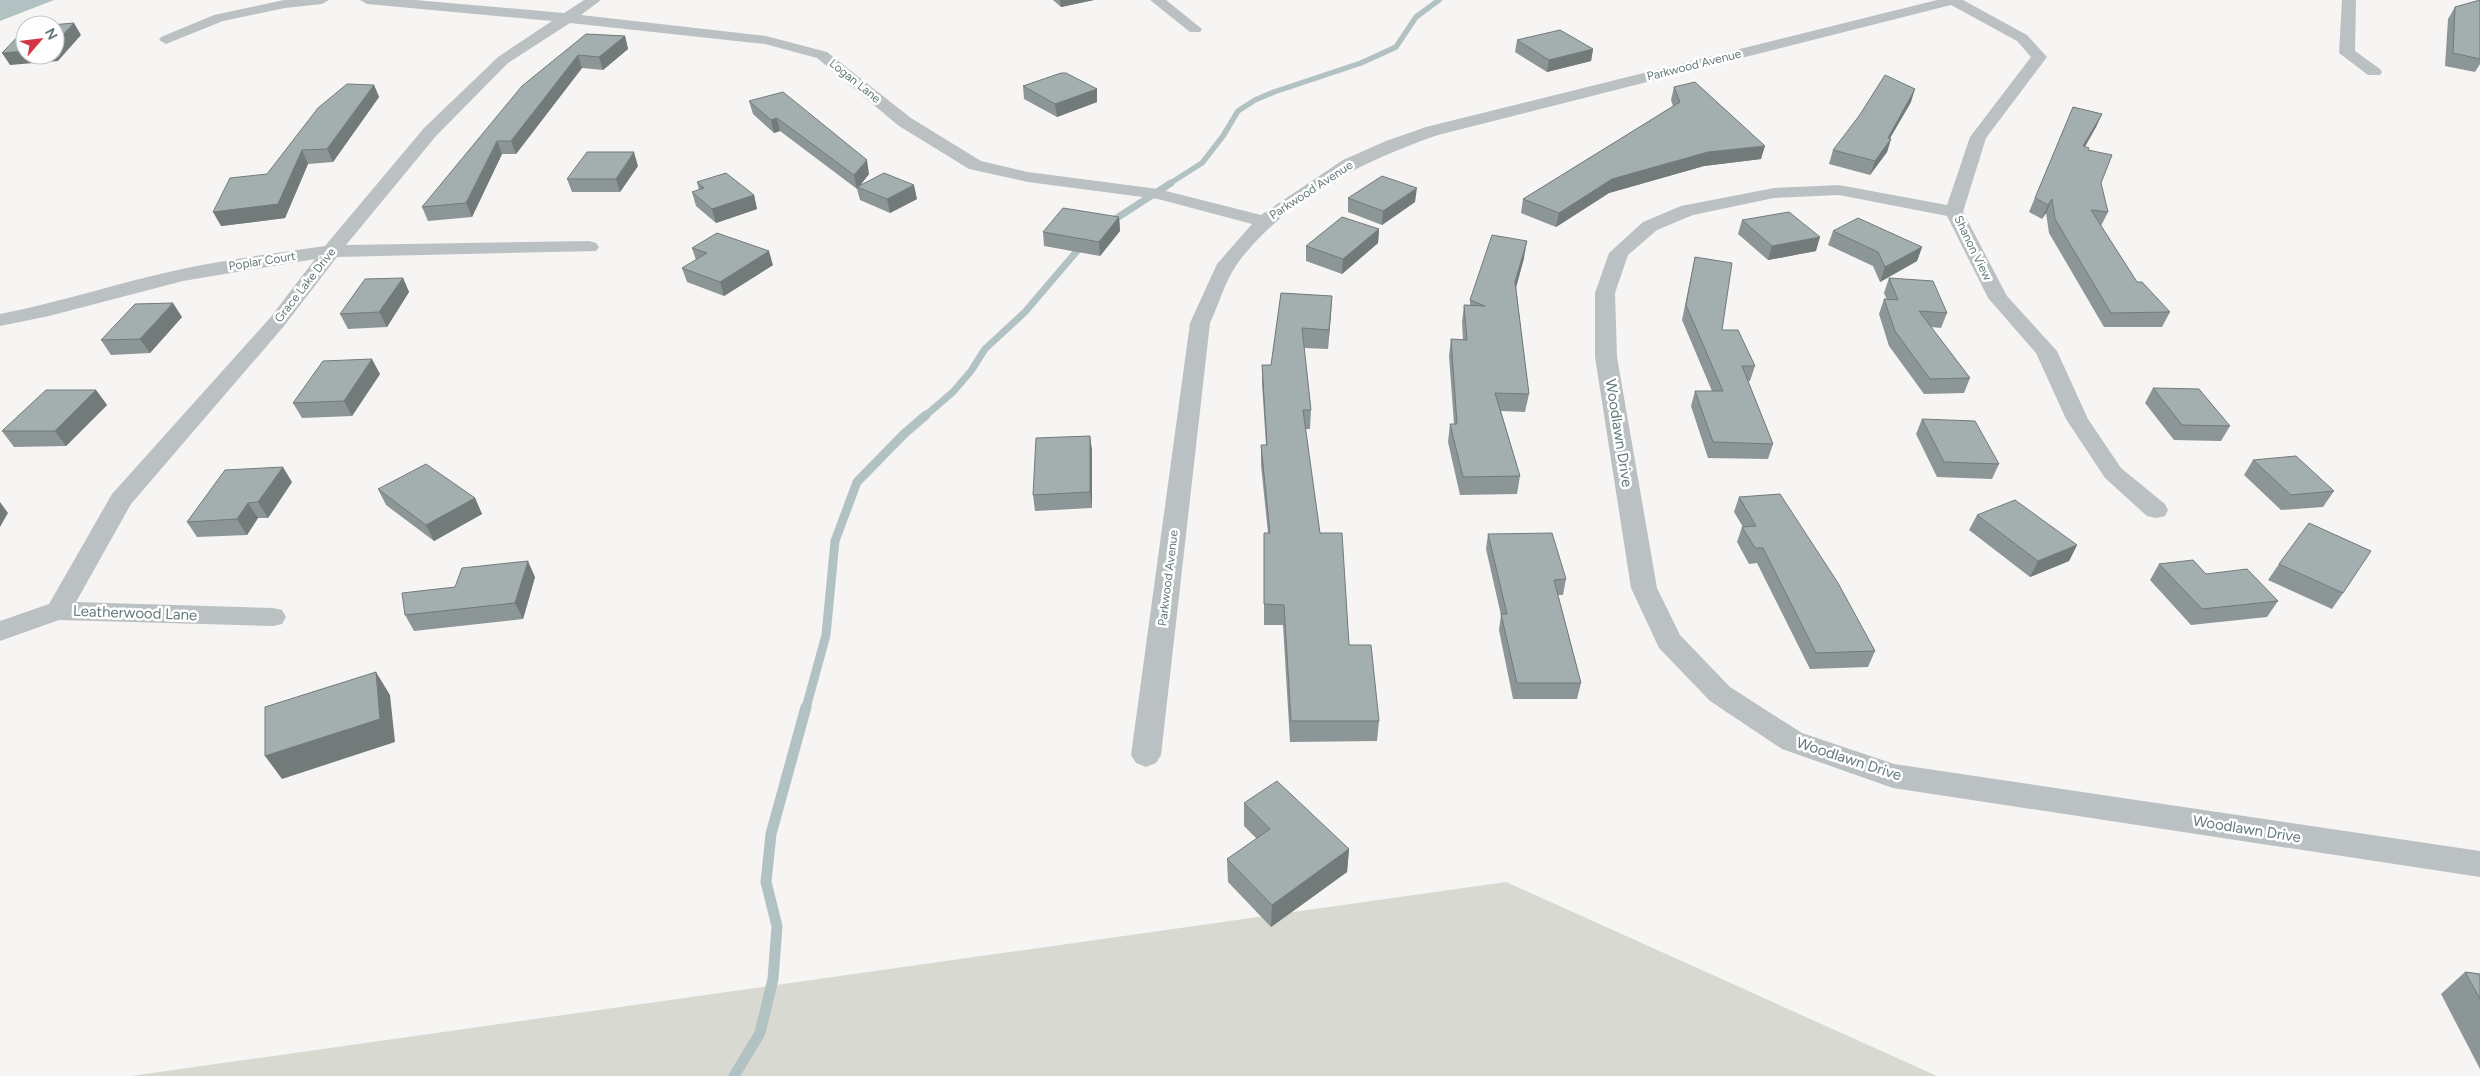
<svg xmlns="http://www.w3.org/2000/svg" width="2480" height="1076" font-family="Figtree,sans-serif">
<style>
.green{fill:#d8dad2}
.water{fill:#b2c2c2}
.lines{fill:none;stroke-linecap:round;stroke-linejoin:round}
.stream-far3{stroke:#b2c2c2;stroke-width:5.5}
.stream-far2{stroke:#b2c2c2;stroke-width:7}
.stream-far1{stroke:#b2c2c2;stroke-width:9}
.stream{stroke:#b2c2c2;stroke-width:11}
.minor{fill:#bbc1c2;fill-rule:evenodd}
.wall{fill:#8c9696}
.shaded-wall{fill:#727a7a}
.building{fill:#a3aeaf;stroke:#727a7a}
.labels{text-anchor:middle;stroke-width:5;stroke-linejoin:round;paint-order:stroke}
.far-street-label{font-size:12px;fill:#64797b;stroke:#fff}
.street-label{font-size:15px;fill:#64797b;stroke:#fff}
</style>
<rect width="100%" height="100%" fill="#f6f5f3"/>
<path class="green" d="M1506,882L1937,1076H131Z"/>
<path class="water" d="M0,0H54L0,21Z"/>
<g class="lines">
<path class="stream-far3" d="M1169,184L1202,163L1223,136L1238,111L1255,100L1274,92L1361,63L1396,47L1416,17L1439,0"/>
<path class="stream-far2" d="M1109,223L1171,183
M925,416L953,392L971,371L985,349L1025,312L1083,244"/>
<path class="stream-far1" d="M806,708L826,635L835,541L857,482L904,434L926,415"/>
<path class="stream" d="M734,1076L760,1033L773,979L777,926L766,882L771,834L806,707"/>
<path class="minor" d="M284,0H329L322,4L285,8L223,21L166,44L159,40L161,37L214,15Z
M360,0H415L564,13L584,0H601L581,15L766,36L827,52L911,118L981,161L1028,172L1158,189L1261,215L1343,160L1386,141L1426,127L1937,0H1963L2027,35L2047,57L1986,138L1963,212L2007,296L2057,351L2088,419L2121,468L2165,504L2168,510L2165,516L2156,518L2147,516L2105,478L2066,419L2036,353L1988,298L1947,216L1839,195L1774,198L1693,215L1657,230L1628,255L1615,293L1617,357L1657,588L1680,635L1730,687L1802,733L1894,764L2480,851V877L1893,788L1782,749L1710,701L1659,648L1631,588L1595,357V293L1609,253L1643,222L1681,206L1774,188L1839,185L1947,205L1970,137L2031,57L2017,41L1951,5L1438,135C1365,160 1284,200 1237,264C1225,281 1219,304 1210,323L1161,755L1156,763L1146,767L1136,763L1131,755L1190,323L1217,264L1252,224L1158,199L1028,182L969,169L899,126L817,58L765,44L570,23L508,63L436,136L346,245L589,241L596,243L599,247L596,251L337,257L284,326L131,504L76,602L273,608L282,610L286,617L282,624L273,626L59,620L0,641V621L49,604L112,494L270,318L315,259L183,281L49,316L0,326V314C61,302 121,282 182,269C229,259 277,253 325,246L424,128L498,57L552,21L367,4Z
M1150,0H1166L1202,29L1200,32H1190Z
M2342,0H2356L2355,51L2380,69L2382,72L2380,75H2368L2339,53Z"/>
</g>
<path class="wall" d="M1053,0H1094L1061,7Z
M2480,0V64L2475,72L2445,66L2448,19L2455,7Z
M586,34L625,36L628,49L603,70L582,68L516,154H502L472,217L428,221L422,207Z
M1517,40L1593,49L1591,61L1547,72L1515,52Z
M374,85L379,97L333,162L308,164L285,218L221,226L267,174Z
M1023,86L1097,89V102L1057,117L1024,99Z
M1674,87L1761,159L1704,166L1609,193L1556,227L1521,213L1523,199L1673,106L1671,100Z
M749,101L869,174L860,185L917,199L890,213L860,200L857,189L780,131L774,133L753,114Z
M1911,102L1890,138L1891,139L1887,152L1870,175L1829,164L1833,150Z
M2073,107L2102,114L2096,127L2085,147L2088,150L2101,183L2108,212L2101,226L2137,282L2170,312L2162,327H2104L2049,233L2046,213L2042,219L2029,212Z
M638,166L620,192H572L567,179Z
M697,182L754,195L757,209L716,223L696,206L692,192L699,190Z
M1348,198L1415,202L1382,225L1348,212Z
M1119,217L1120,231L1100,256L1044,246L1043,232Z
M1742,220L1816,251L1768,260L1738,234Z
M1379,229L1378,243L1342,274L1306,261V246Z
M1833,231L1922,247L1917,261L1880,282L1873,266L1828,245Z
M692,248L773,265L724,296L687,282L682,268L696,260Z
M1695,257L1722,330L1755,366L1750,381H1748L1773,444L1768,459L1708,458L1691,406L1695,391H1712L1682,320L1692,271Z
M1524,258L1516,287L1529,394L1525,412L1501,411L1520,476L1517,494L1460,495L1448,442L1450,424H1454L1449,356L1451,339L1463,340L1462,322L1464,305H1470V300Z
M403,278L409,292L387,327L348,329L340,314Z
M1889,278L1947,313L1941,328L1931,327L1970,378L1964,393L1924,394L1889,346L1879,314L1884,299L1887,300L1884,293Z
M1281,293L1332,296L1328,349L1304,348L1311,410L1310,429H1305L1320,533L1349,645L1379,721L1377,741L1290,742L1283,625H1264V533H1268L1261,465V445H1266L1262,384V365H1271Z
M182,317L150,353L111,355L101,340Z
M380,374L352,416L302,418L293,403Z
M2153,388L2230,426L2221,441L2174,440L2145,403Z
M96,390L107,405L66,446L14,447L2,431Z
M1922,419L1999,464L1992,479L1937,477L1916,434Z
M1090,436L1092,451V508L1035,511L1033,495Z
M2253,460L2334,491L2323,507L2281,510L2244,475Z
M292,482L268,518H258L247,535L197,537L187,522Z
M378,489L475,498L482,514L434,541L386,505Z
M1739,497L1875,651L1868,667L1810,669L1757,563L1749,564L1737,542L1742,527H1743L1734,512Z
M1977,515L2077,545L2069,561L2030,577L1969,530Z
M1488,534L1566,579L1563,595H1558L1581,683L1577,699H1513L1499,630L1501,615L1486,549Z
M2159,564L2206,574L2278,601L2267,617L2191,625L2150,580Z
M2279,564L2343,593L2332,609L2268,580Z
M535,577L523,619L414,631L405,615L455,587Z
M1244,803L1349,849L1347,872L1271,927L1228,882L1227,859L1257,839L1244,826Z
M2465,972L2480,974V1069L2441,994Z"/>
<path class="shaded-wall" d="M1060,0H1094L1061,7Z
M74,23L81,35L58,61L10,65L2,53L25,51V55H55V43Z
M625,36L628,49L603,70L599,57Z
M1593,49L1591,61L1547,72L1549,60Z
M578,55L582,68L516,154L511,141Z
M374,85L379,97L333,162L327,149Z
M1097,89V102L1057,117L1055,104Z
M1915,89L1911,102L1886,145L1891,139L1887,152L1870,175L1875,161Z
M2102,114L2096,127L2077,160L2083,146Z
M777,118L780,131L774,133L771,120Z
M497,141L502,154L472,217L466,203Z
M1765,146L1761,159L1704,166L1609,193L1556,227L1559,213L1612,179L1708,152Z
M302,150L308,164L285,218L221,226L213,212Z
M634,152L638,166L620,192L616,179Z
M867,160L869,174L859,187H857V189L854,175Z
M914,185L917,199L890,213L887,199Z
M1417,188L1415,202L1382,225L1383,211Z
M754,195L757,209L716,223L712,209Z
M2052,199L2046,213L2042,219L2048,205Z
M1119,217L1120,231L1100,256L1099,242Z
M1379,229L1378,243L1342,274L1343,259Z
M1820,237L1816,251L1768,260L1772,246Z
M1527,241L1524,258L1513,299L1515,282Z
M1922,247L1917,261L1880,282L1885,267Z
M769,251L773,265L724,296L720,282Z
M403,278L409,292L387,327L379,312Z
M1332,296L1331,315L1328,349L1329,330Z
M173,303L182,317L150,353L140,339Z
M372,359L380,374L352,416L344,401Z
M96,390L107,405L66,446L55,431Z
M1090,436L1092,451V508L1090,492Z
M283,467L292,482L268,518L258,502Z
M475,498L482,514L434,541L426,525Z
M0,502L8,513L0,527Z
M248,503L258,518L247,535L237,519Z
M2077,545L2069,561L2030,577L2038,561Z
M528,561L535,577L523,619L515,603Z
M376,672L390,695L395,742L282,779L265,756Z
M1349,849L1347,872L1271,927L1272,905Z"/>
<path class="building" d="M2480,0V59L2453,53L2455,7Z
M74,23L55,43V25H51Z
M25,29V51L2,53Z
M1560,30L1593,49L1549,60L1517,40Z
M586,34L625,36L599,57L578,55L511,141H497L466,203L422,207L522,86Z
M1061,73H1066L1097,89L1055,104L1023,86Z
M1885,75L1915,89L1888,138L1891,139L1875,161L1833,150L1859,116Z
M1695,82L1765,146L1708,152L1612,179L1559,213L1523,199L1680,102L1674,87Z
M347,84L374,85L327,149L302,150L278,204L213,212L230,178L267,174L318,108Z
M783,92L867,160L854,175L777,118L771,120L749,101Z
M2073,107L2102,114L2083,146L2089,148L2088,150L2112,155L2101,183L2108,212L2091,210L2137,282H2142L2170,312L2111,313L2055,219L2052,199L2048,205L2035,198Z
M587,152H634L616,179H567Z
M726,173L754,195L712,209L692,192L704,188L697,182Z
M884,173L914,185L887,199L857,187Z
M1382,176L1417,188L1383,211L1348,198Z
M1063,208L1119,217L1099,242L1043,232Z
M1789,212L1820,237L1772,246L1742,220Z
M1342,217L1379,229L1343,259L1306,246Z
M1858,218L1922,247L1885,267L1878,252L1833,231Z
M717,233L769,251L720,282L682,268L707,253L692,248Z
M1492,235L1527,241L1515,282L1529,394L1495,393L1520,476L1463,477L1450,424H1457L1451,339L1467,340L1464,305L1485,306L1470,300Z
M1695,257L1732,263L1722,330H1738L1755,366H1742L1773,444L1713,442L1695,391H1723L1686,305Z
M403,278L379,312L340,314L365,279Z
M1889,278L1933,281L1947,313L1919,311L1970,378L1930,379L1895,331L1884,299L1898,300Z
M1281,293L1332,296L1329,330L1302,328L1311,410H1303L1320,533H1342L1349,645H1371L1379,721H1291L1284,605L1264,604V533H1270L1261,445H1267L1262,365H1271Z
M173,303L140,339L101,340L135,304Z
M372,359L344,401L293,403L323,361Z
M2153,388L2199,389L2230,426L2182,425Z
M46,390H96L55,431H2Z
M1922,419L1975,421L1999,464L1944,462Z
M1090,436V492L1033,495L1036,438Z
M2296,456L2334,491L2291,495L2253,460Z
M426,464L475,498L426,525L378,489Z
M283,467L258,502L248,503L237,519L187,522L225,470Z
M1780,494L1838,583L1875,651L1816,653L1763,548H1755L1742,527L1756,526L1739,497Z
M2015,500L2077,545L2038,561L1977,515Z
M2309,523L2371,551L2343,593L2279,564Z
M1552,533L1566,579L1554,580L1581,683H1517L1501,614H1507L1488,534Z
M2193,560L2206,574L2247,569L2278,601L2202,609L2159,564Z
M528,561L515,603L405,615L402,593L455,587L462,568Z
M376,672L380,719L265,756V707Z
M1277,781L1349,849L1272,905L1227,859L1270,829L1244,803Z
M2465,972L2480,974V999Z"/>
<g class="labels">
<g class="far-street-label">
<text transform="translate(1694 65) rotate(-14)" y="4">Parkwood Avenue</text>
<text transform="translate(855 81) rotate(39)" y="4">Logan Lane</text>
<text transform="translate(1311 190) rotate(-33)" y="4">Parkwood Avenue</text>
<text transform="translate(1973 248) rotate(64)" y="4">Shanon View</text>
<text transform="translate(262 261) rotate(-9)" y="4">Poplar Court</text>
<text transform="translate(305 285) rotate(-52)" y="4">Grace Lake Drive</text>
<text transform="translate(1168 578) rotate(-83)" y="4">Parkwood Avenue</text>
</g>
<g class="street-label">
<text transform="translate(1619 433) rotate(81)" y="5">Woodlawn Drive</text>
<text transform="translate(135 613) rotate(2)" y="5">Leatherwood Lane</text>
<text transform="translate(1849 759) rotate(18)" y="5">Woodlawn Drive</text>
<text transform="translate(2247 829) rotate(9)" y="5">Woodlawn Drive</text>
</g>
</g>
<g transform="translate(40 40) rotate(62)"><circle r="24" fill="#ffffff" stroke="#c1c9ca"/>
<path d="M0-4L9 19L0 12L-9 19Z" fill="#d43544"/>
<text y="-8" font-size="14" font-weight="bold" text-anchor="middle" fill="#64797b">N</text>
</g>
</svg>
